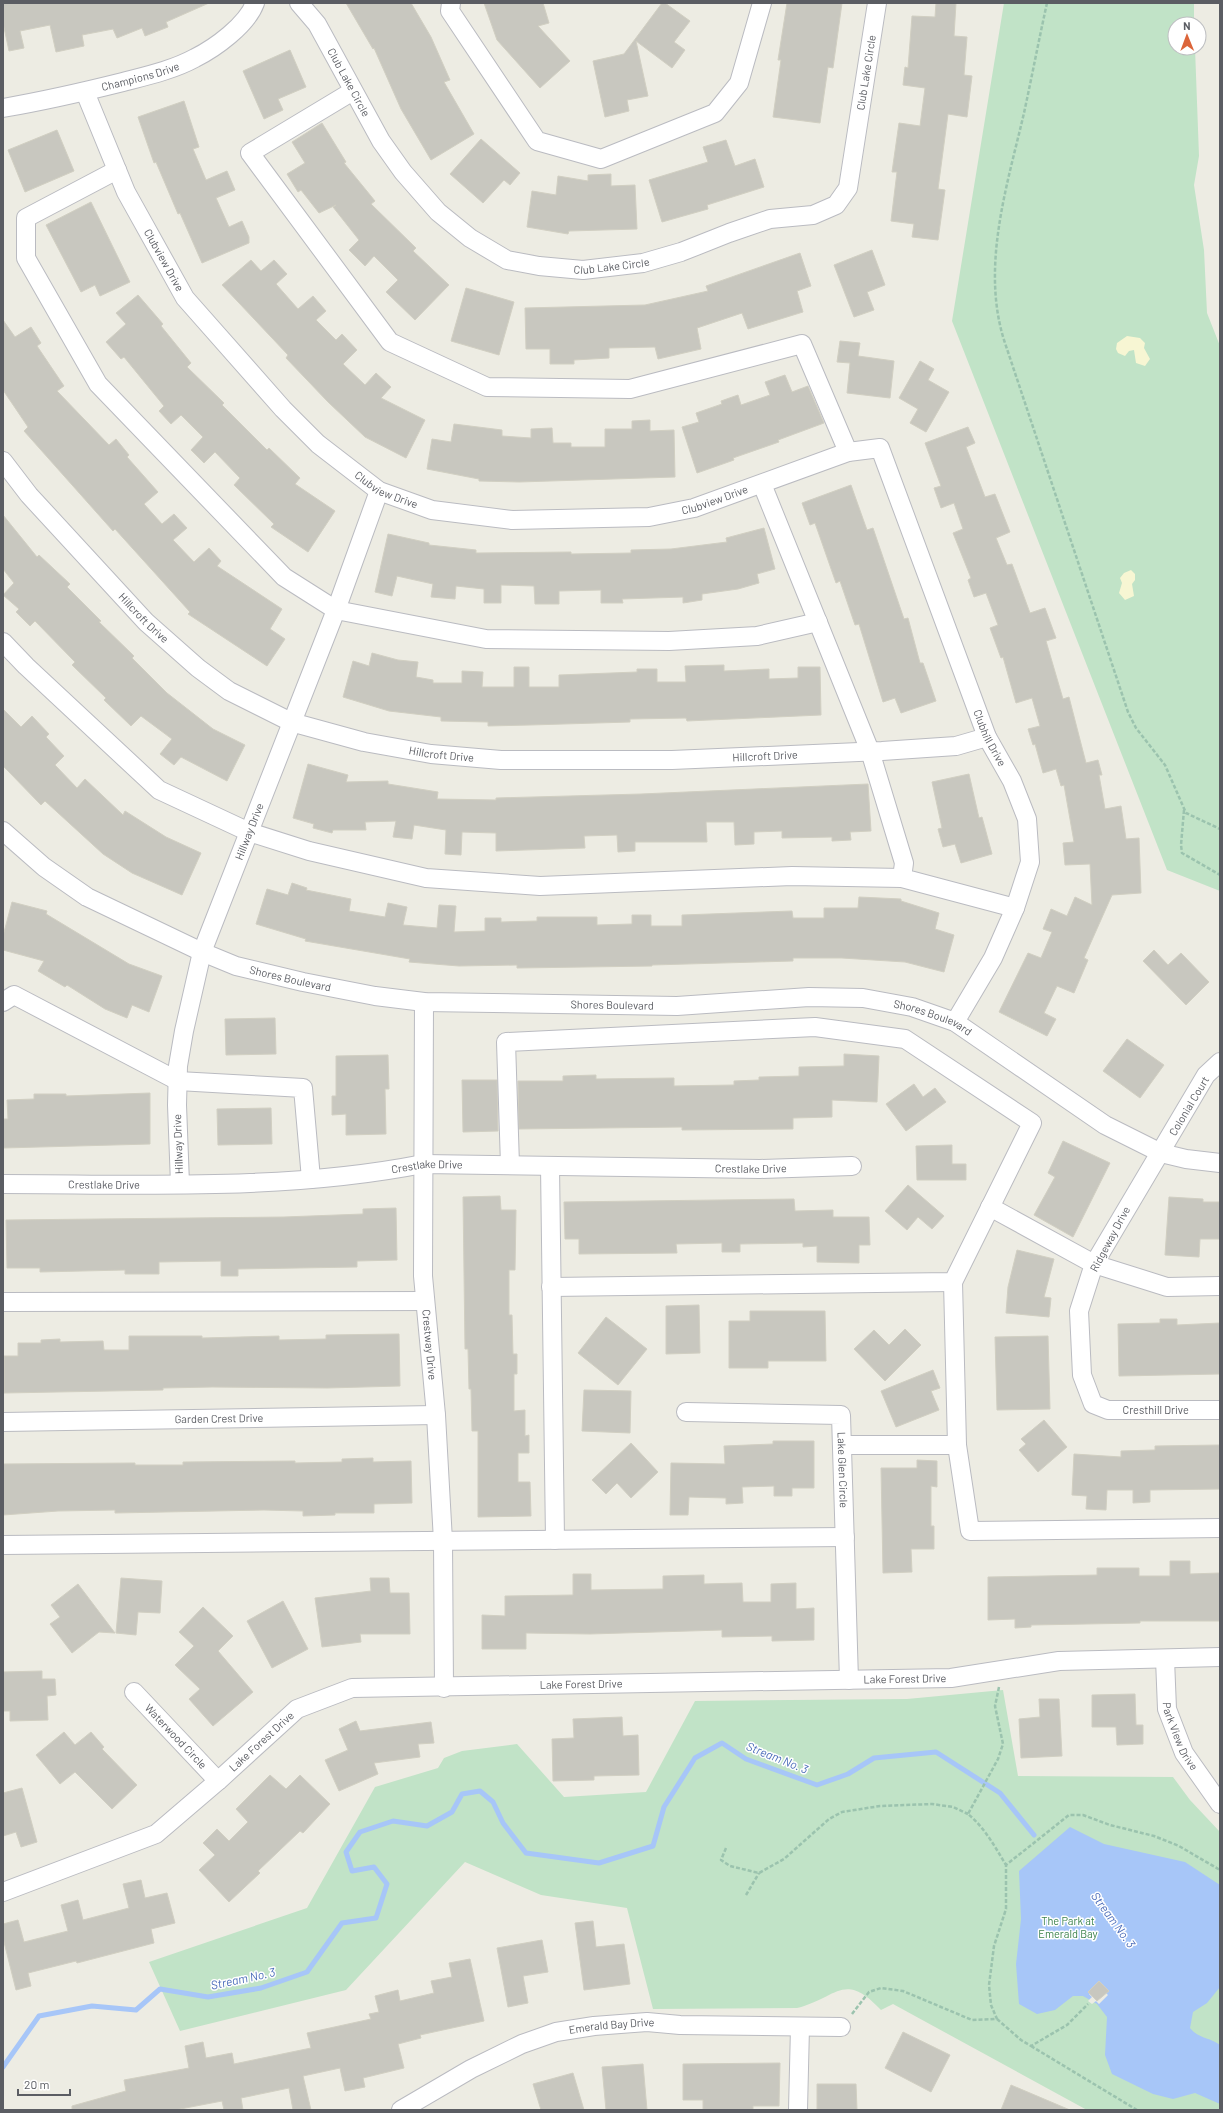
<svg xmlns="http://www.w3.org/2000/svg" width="1223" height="2113" font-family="Barlow,sans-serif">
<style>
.green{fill:#c1e3c7}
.sand{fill:#f7f6d3}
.water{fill:#a7c6f8}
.pier{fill:#edece3}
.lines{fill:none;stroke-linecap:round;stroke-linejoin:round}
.stream{stroke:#a7c6f8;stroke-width:5}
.building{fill:#c8c7bf;stroke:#d1cfc2}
.minor-casing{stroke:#babbc1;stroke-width:20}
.path{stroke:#9bc3ae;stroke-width:2.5;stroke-dasharray:4 2;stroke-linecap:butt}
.minor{stroke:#fff;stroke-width:18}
.labels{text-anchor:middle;stroke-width:3;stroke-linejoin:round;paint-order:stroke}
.street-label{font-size:11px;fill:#5b5d63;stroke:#fff}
.park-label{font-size:11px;fill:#3b824c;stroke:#fff}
.water-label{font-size:12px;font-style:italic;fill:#4c6dba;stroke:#fff}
</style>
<rect width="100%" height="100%" fill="#edece3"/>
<path class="green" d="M1004,3H1194V24H1175V48H1195L1199,156L1194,185L1204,250L1207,313L1220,346V891L1167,870L952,321Z
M1003,1690L1018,1776L1173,1777L1190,1800L1220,1832V2110H1087L893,2004L881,2010C844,1970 837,1998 797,2008L653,2009L627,1908L541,1895L465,1862L346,1990L180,2031L149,1962L307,1908L375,1787L438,1768L444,1758L462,1751L517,1744L564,1797L646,1792L695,1701L907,1699Z"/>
<path class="sand" d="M1127,336L1140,338L1145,343L1144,348L1150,359L1145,366L1136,363L1134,350L1129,351L1125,356L1118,353L1116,349L1117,343Z
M1131,570L1135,574V580L1132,584L1134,596L1125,600L1119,593L1122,583L1120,578L1124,573Z"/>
<path class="water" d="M1070,1827L1104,1844L1185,1862L1220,1885V1987L1207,2003L1193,2012L1190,2028C1199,2039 1209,2037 1220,2045V2104L1195,2093L1173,2099L1153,2094L1112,2074L1105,2055L1107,2017L1097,2004L1083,1996H1073L1055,2010L1037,2014L1019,2004L1016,1964L1021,1919L1019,1871Z"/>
<path class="pier" d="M1098,1985L1108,1995L1099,2004L1096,2001L1092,2004L1088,2001L1092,1997L1089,1994Z"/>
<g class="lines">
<path class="stream" d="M3,2067L39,2016L92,2006L136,2010L160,1989L208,1997L261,1988L307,1972L342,1923L376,1918L387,1884L374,1867L352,1871L346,1852L360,1832L393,1821L427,1826L452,1812L462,1794L480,1791L493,1802L503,1823L526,1853L599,1863L653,1846L664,1807L695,1758L722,1743L746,1759L817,1785L848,1774L874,1758L936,1752L1000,1793L1034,1835"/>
</g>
<path class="building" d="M3,3H209L166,22L168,27L145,36L142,28L117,38L113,29L82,35L84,46L56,52L50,25L20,31L24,48L9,51L3,23Z
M346,3H411L431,37L450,80L444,82L474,134L431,160L401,109L374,48L373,49Z
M484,3H543L549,23L538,26L570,61L540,88L497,40Z
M662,3H665L690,21L674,42L685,50L672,68L636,41L648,96L627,100L629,111L605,117L593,61L624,54Z
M787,3H842L833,68L828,67L820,123L773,117L781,60H778Z
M936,3H956L954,36L967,37L964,75L972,76L967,117L948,114L938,189L945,190L938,240L912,237L914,224L891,221L897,172H892L899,123L920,126L925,88L903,85L905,67L908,68L912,16L935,17Z
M290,50L306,87L278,99L283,110L264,119L243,71Z
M184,101L199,147L193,149L206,180L227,171L235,190L216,198L229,227L242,221L249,237V243L202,263L180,213L178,214L156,162L154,163L138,117Z
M322,123L346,162L344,163L375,201L371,204L416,248L413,251L449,285L415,320L386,292L398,280L374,256L365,266L349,250L359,240L333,207L336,205L319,213L301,190L298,192L287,174L305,163L292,142Z
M57,130L74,171L25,192L8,150Z
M481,139L520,173L510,185L504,180L483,203L450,174Z
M726,140L735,166L755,159L764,187L707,205L708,209L662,222L649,180L708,162L703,147Z
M611,174V186L635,185L637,229L569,231L568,234L527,227L532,191L556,195L558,176L588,181V175Z
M91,202L130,282L100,296L95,285L81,292L46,225Z
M872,250L885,285L867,292L874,310L854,317L834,265Z
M800,253L811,286L797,291L803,312L748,329L742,313L697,328L701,349L658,359L655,347L609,348V358L574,360V364H550V349H526L525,308L645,305L708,291L706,286Z
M251,260L261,271L274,260L287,274L276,284L298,309L313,296L326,311L316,320L336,340L342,334L357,350L343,364L365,385L376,373L391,387L381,398L425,420L406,458L365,437L328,402L286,358L288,355L222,285Z
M466,288L514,302L499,355L451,341Z
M138,295L163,324L161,326L191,363L187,367L224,403L222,405L267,450L269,448L300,478L295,484L335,511L308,552L271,527L274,524L234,485L240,478L215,452L204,463L191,450L203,437L181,415L171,424L159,411L164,406L124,357L121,359L106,342L126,324L116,313Z
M3,320L15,337L31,327L41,343L37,346L64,386L57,391L109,445L116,439L129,455L127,457L158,492L144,504L162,524L174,514L187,528L173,540L194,562L209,548L221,561L217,566L282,609L270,629L285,639L267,666L188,614L190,612L115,529L113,531L24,431L28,427L3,390Z
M840,341L860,343L858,356L894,361L890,398L847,393L850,363L837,362Z
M920,361L934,369L928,380L949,392L926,432L910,423L918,409L899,398Z
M785,375L792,392L808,386L824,423L778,440L779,442L733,458L734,460L697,473L682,427L699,422L696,413L722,404L721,401L738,395L741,405L770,395L765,382Z
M650,420V431L674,430L675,477L519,482L479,481V479L427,469L432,439L451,442L454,424L502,430V436L531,438V429L552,428L553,443H571V447H605V429H632V421Z
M968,427L975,443L966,447L985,497L995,494L1010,532L996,538L1007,565L1012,564L1030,613L1045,608L1056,638L1046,641L1063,699L1069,697L1086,763L1098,760L1102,775H1099L1105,809L1121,806L1126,839L1139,838L1141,893L1112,895L1084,958L1088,960L1074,993L1057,986L1044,1013L1056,1019L1047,1036L999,1012L1028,953L1041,958L1052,932L1043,929L1051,909L1067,916L1075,897L1092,905L1090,864L1065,865L1063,843L1074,842L1064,785L1061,786L1056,769L1043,773L1035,744L1033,745L1028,729L1040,726L1032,698L1016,703L1003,657L1001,658L990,628L998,625L986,593L974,597L968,580L971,578L953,533L963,529L954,503L941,508L934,488L941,486L925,443Z
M851,485L867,530L873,528L904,619L908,618L920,663H923L936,701L901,713L895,698L883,702L859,624L855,625L840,581L836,583L815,523L810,525L802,503Z
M3,515L37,557L39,555L70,584L67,587L101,621L99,622L134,656L132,658L167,693L213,729L245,745L227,781L181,757L174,765L160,754L172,739L141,716L131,726L104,700L106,698L72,665L75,662L35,621L30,626L16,612L19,609L3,595L14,583L3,569Z
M764,528L775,569L757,574L759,583L738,589L702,594V600L683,603V597L622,599L623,603H601V590L559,591V604H535L534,586L501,585V603H484V589L456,586L455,599L431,597L433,584L397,576L392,596L375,592L388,534L429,543V545L476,550V553L571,552V554L631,553V550L671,549L727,542L726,538Z
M372,653L398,660L418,662L416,677L433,680V683H462V671L483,672L482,687H514V667H529V687H559V675L637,672V669H657V682H686L685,666L724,665V671L769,669V679L798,678V667H820L821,715L687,721L686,718L630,719V722L530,725L488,726V722L441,721V717L389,711L343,697L353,661L369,666Z
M3,709L21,727L32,716L49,734L46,737L64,756L55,765L77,788L85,779L123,815L125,811L166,837L201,853L182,895L132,873L103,854L45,801L41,805L9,772L3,766Z
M308,764L348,775L346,782L388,781V784L438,792L437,799L496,800V798L641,794L868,784L871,831L850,832L851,840L832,841V837L782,838V831L754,832V844L735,845L734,822H706L707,842H635V851L618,852L617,835L584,836L585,848L496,851V833L462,832L461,855L445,854L446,830L414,825L412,839L393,837L396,821L365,822L366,830H333L332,833L313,828L314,824L293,818Z
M969,774L979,818L982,817L992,854L961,863L955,844L943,847L938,829L942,828L932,782Z
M292,883L307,888L306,890L351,899L349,911L385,917L388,903L407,907L403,925L437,928L439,905L456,906L454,932L485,931V918H501V922L537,921V917H597V925L632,924V915H651V926H682V915L792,911L793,918H824V908H858L859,897L901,899V901L939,913L935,929L954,935L944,972L905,962L842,958H793V961L652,965V966L517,968V965L459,966L409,962L410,959L305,941L306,939L256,924L267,889L288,895Z
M12,902L47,911L46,914L129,964L162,976L149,1012L132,1005L127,1018L105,1009L67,985L65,987L38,971L44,961L3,950V936Z
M1154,950L1168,965L1181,953L1209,982L1186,1005L1143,961Z
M275,1018L276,1054L226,1055L225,1019Z
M1127,1039L1164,1065L1140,1098L1103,1071Z
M844,1054L879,1056L877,1102L832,1100V1117L793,1118V1129L682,1130V1127L519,1129L518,1081H563V1076L596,1075V1079L674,1078V1086L734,1085V1081L759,1080V1077L799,1076V1067L844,1066Z
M388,1055L389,1089H385L386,1134L346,1135V1114L332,1115V1096H336V1056Z
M462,1080H497L498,1131L463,1132Z
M914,1084L923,1097L935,1088L946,1102L906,1131L886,1104Z
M150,1093V1144L3,1148V1119H8L7,1100L34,1099V1094H66V1096Z
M271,1108L272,1144L218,1145L217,1109Z
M1063,1141L1110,1163L1073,1237L1034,1215L1055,1177L1048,1173Z
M952,1145V1164H966V1180H917L916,1146Z
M908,1185L944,1216L932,1229L918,1217L907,1230L885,1211Z
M500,1196L501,1210H516L515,1270H509V1315H512L513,1354H517V1374H514V1411L525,1410V1436L529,1435V1453H518V1482H530L531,1516L478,1517V1431H472L471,1389H469L468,1349H465L463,1197Z
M1169,1197L1203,1199V1202H1220V1239H1200L1199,1257L1165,1255Z
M794,1199L795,1211L833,1210V1217H869L870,1245H859V1263L817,1262V1246L803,1247V1243L740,1244V1252H722V1243L676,1244L677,1253L579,1254V1239H565L564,1202Z
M396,1208L397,1260L357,1261V1267L238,1269V1276H221V1261L159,1262V1274H125V1270L40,1272V1268H7L6,1220L284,1217L363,1214V1209Z
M1017,1250L1054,1259L1044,1297L1051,1298L1049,1317L1006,1313L1008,1287Z
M699,1305L700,1353L666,1354V1306Z
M750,1311H825L826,1361H768V1368H729V1321H750Z
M606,1317L647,1349L618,1385L578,1353Z
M1160,1319H1177V1325L1220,1323V1374L1119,1376L1118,1324L1160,1323Z
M905,1329L921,1345L885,1381L854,1349L874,1330L889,1345Z
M399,1334L400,1386L327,1388L212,1387L163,1388V1390L4,1393V1356H18V1343H41V1340L60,1339V1342L103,1341L104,1350H129V1336H202V1338L279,1336V1340L326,1339V1335Z
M1048,1336L1050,1409L997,1410L995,1337Z
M933,1370L940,1388L931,1391L939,1410L896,1427L881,1391Z
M584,1390L631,1391L630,1433L582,1431Z
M1044,1420L1067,1447L1038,1472L1019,1450L1026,1444L1021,1439Z
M773,1441H814V1488H792V1496H774V1486L742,1487L743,1503L726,1504V1498L689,1497L688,1515H670L671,1463L725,1464L724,1446L773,1444Z
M631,1443L658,1472L631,1498L617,1483L606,1494L592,1480Z
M1220,1445V1489L1150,1490V1502L1133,1503V1490H1107L1106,1510L1086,1509L1087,1496L1072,1495L1074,1454L1121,1457V1451L1155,1450V1446Z
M373,1458V1462L411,1461L412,1503L374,1504V1513H335V1515L303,1516V1511L264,1510L115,1513V1510L58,1511L3,1515V1464L135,1463V1465H183V1462L295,1461V1463L342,1462V1459Z
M917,1460L937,1461V1487L931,1486V1526H934V1549H911L912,1572L883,1573L881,1468H917Z
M1170,1561H1190V1574L1220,1573V1621H1140V1623L1031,1625V1627L1015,1628V1619L988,1620V1577L1097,1575V1568H1139V1576H1170Z
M573,1574H591V1590L663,1589V1576L704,1575V1584L742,1583L743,1602H771V1584L796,1583V1609L814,1608V1640L772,1641V1636L722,1637V1630L590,1634L526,1633V1649H482V1615L505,1616V1596L573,1595Z
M121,1578L162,1581L160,1613L138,1612L136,1635L116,1633Z
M370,1578H389L390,1593H409L410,1634H360L361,1642L322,1647L315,1598L371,1591Z
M78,1584L115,1633L99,1632L72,1653L50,1624L60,1617L51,1605Z
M283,1601L308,1649L272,1668L247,1621Z
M203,1607L233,1636L218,1651L253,1692L213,1726L189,1699L200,1689L175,1665L194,1646L179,1632Z
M42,1671V1679H55L56,1695L47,1696L48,1720L10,1721V1711H3V1672Z
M1135,1694L1136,1725H1143V1744L1117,1745L1116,1727H1092V1695Z
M1039,1699H1059L1062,1756L1021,1758L1019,1719L1040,1717Z
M622,1717L623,1736L638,1735L639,1775L594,1776V1780L553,1781L552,1739L574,1738L573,1719Z
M356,1721L360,1731L431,1722L434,1743L418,1744L420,1757L374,1763L378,1774L339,1791L325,1760L348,1750L339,1729Z
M64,1732L75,1745L91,1732L104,1747L102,1749L137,1785L112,1809L75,1772L60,1784L36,1755Z
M270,1775L286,1789L300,1775L330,1804L303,1833L300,1831L258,1871L260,1873L229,1902L199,1870L215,1855L203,1843L217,1829L229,1841L248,1822L236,1809Z
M22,1788L37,1842L21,1847L16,1832L3,1836V1793Z
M141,1880L145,1898L167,1893L175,1923L151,1929L154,1943L77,1963L76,1961L28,1973L31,1986L16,1990L3,1938V1924L18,1920L24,1942L68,1931L61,1905L78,1900L83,1920L129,1908L123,1884Z
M593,1921L596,1947L624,1944L630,1984L584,1990L575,1923Z
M542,1940L548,1972L523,1976L528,2003L508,2007L497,1948Z
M470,1959L484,2021L420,2035L421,2038L398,2044L404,2068L363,2078L365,2087L345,2091L340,2068L303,2076L311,2110H293L289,2088L241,2098L243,2110H224L222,2101L175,2110H72V2106L126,2091L124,2080L189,2068L185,2046L203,2042L206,2058L232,2053L234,2064L311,2048L307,2033L371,2019L369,2014L379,2012L375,1996L398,1990L400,2001L434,1993L431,1981L452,1977L449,1963Z
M1099,1981L1109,1991L1097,2001L1088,1992Z
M903,2032L950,2055L931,2092L885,2068Z
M780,2063L779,2106H753V2110H703V2100H683V2064Z
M643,2064L647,2110H606L602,2067Z
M573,2073L584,2110H541L533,2084Z
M817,2084H856L857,2110H817Z
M1011,2085L1070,2110H1001Z"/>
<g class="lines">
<g class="minor-casing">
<g id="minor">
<path id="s1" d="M299,3L317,24L381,141L403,172L438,212L470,238L507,260L539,266L583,270L643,263L681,252L729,233L770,219L813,215L836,205L848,188L877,3"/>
<path d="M451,3L450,11L537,141L601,159L715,113L739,83L762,3"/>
<path d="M353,91L250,153L390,342L487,387L630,389L802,344L848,452"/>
<path id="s2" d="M85,92L126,192L185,298L283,409L318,444L379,491L432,510L512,520L649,517L694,508L848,452L880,448L987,737L1012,781L1027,819L1030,862L1015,908L993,958L955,1022"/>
<path id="s3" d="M3,108C43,101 83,92 123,82C146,76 173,70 195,58C215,48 247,25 255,3"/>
<path d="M117,170L26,218V258L98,384L284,577L336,610L486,639L669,641L757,636L818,622"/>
<path id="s4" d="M3,461L29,495L146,622L198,668L229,691L291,722L364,742L431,754L501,760H672L882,751L956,746L987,737"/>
<path d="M762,484L870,751L904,863L902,878L1015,908"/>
<path d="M3,642L26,666L159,790L249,832L309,851L426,878L540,886L792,876L902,878"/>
<path id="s5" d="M3,831L44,867L87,897L202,952L236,966L303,982L375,996L424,1002L677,1006L809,997L863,998L912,1007L955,1022L1105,1125L1161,1153L1186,1159L1220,1163"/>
<path d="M3,1002L14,995L178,1081L303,1088L311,1179"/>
<path id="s6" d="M424,1002L423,1276L436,1415L443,1541L444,1688"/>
<path id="s7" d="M1220,1062L1206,1075L1094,1264L1079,1311L1082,1375L1093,1404L1108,1410H1220"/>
<path d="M510,1165L506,1042L815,1027L905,1039L1032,1123L953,1282L551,1287"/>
<path d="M550,1166L555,1540"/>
<path id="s8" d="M3,1184C143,1184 286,1191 423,1164L760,1169L852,1166"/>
<path id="s9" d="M180,1184L177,1105L178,1066L184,1031L202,952L336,610L379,491"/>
<path d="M990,1207L1094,1264L1167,1287L1220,1286"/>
<path d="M3,1302L425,1301"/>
<path id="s10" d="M686,1412L841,1415L849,1680"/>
<path id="s11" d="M3,1422L436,1415"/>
<path d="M842,1445H957L953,1282"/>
<path d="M957,1445L970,1531L1220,1528"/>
<path d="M3,1545L845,1537"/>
<path id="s12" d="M1165,1659L1167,1709L1184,1753L1220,1804"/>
<path id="s13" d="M134,1692L218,1781"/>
<path id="s14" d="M3,1892L156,1834L218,1781L297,1709L352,1688L951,1678L1059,1661L1220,1657"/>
<path id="s15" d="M401,2110L471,2069L522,2044L556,2032L594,2026L647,2022L680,2025L841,2027"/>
<path d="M798,2110L800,2027"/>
</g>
</g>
<path class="path" d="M1047,3C1039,39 1032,76 1024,113C1007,186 981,266 1004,340L1128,712L1136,728L1165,765L1186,813L1220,829
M1184,810L1181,845L1182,853L1220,875
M999,1687L995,1706L1003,1744L998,1759L968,1814C985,1828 995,1847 1006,1865
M726,1848L721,1860L730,1866L759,1873L784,1859L829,1819L842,1812L880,1806L932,1804L953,1807L968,1814
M746,1895L759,1873
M852,2014L869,1992L881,1988L903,1991L972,2020L997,2019L991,2005L989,1985L994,1946L1006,1909V1865L1069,1815H1083L1110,1825L1154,1836L1179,1846L1220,1870
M997,2019L1021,2040L1031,2046L1067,2025L1088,2004
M1031,2046L1137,2110"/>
<use href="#minor" class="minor"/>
</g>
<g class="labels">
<g class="street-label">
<text dy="4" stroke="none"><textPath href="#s1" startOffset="814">Club Lake Circle</textPath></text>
<text dy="4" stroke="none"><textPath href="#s3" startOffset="141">Champions Drive</textPath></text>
<text dy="4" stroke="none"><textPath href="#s1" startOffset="94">Club Lake Circle</textPath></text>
<text dy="4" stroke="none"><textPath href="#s2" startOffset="186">Clubview Drive</textPath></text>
<text dy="4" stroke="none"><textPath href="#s1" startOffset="442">Club Lake Circle</textPath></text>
<text dy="4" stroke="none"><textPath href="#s2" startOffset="510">Clubview Drive</textPath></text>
<text dy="4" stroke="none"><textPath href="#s2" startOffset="846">Clubview Drive</textPath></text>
<text dy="4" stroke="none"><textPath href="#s4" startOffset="211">Hillcroft Drive</textPath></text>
<text dy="4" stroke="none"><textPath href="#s2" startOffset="1330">Clubhill Drive</textPath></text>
<text dy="4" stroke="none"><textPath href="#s4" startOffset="547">Hillcroft Drive</textPath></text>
<text dy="4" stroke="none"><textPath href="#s4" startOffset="871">Hillcroft Drive</textPath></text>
<text dy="4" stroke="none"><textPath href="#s9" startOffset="364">Hillway Drive</textPath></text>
<text dy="4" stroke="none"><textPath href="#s5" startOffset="327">Shores Boulevard</textPath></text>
<text dy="4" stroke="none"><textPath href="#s5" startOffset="651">Shores Boulevard</textPath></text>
<text dy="4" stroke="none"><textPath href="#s5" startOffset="975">Shores Boulevard</textPath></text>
<text transform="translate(1189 1106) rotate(-59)" y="4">Colonial Court</text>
<text transform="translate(178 1144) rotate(-92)" y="4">Hillway Drive</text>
<text dy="4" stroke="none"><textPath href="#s8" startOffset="425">Crestlake Drive</textPath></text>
<text dy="4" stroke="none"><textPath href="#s8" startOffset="749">Crestlake Drive</textPath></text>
<text dy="4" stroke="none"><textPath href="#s8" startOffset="101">Crestlake Drive</textPath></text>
<text transform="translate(1110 1239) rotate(-62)" y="4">Ridgeway Drive</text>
<text dy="4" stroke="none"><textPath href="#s6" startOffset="343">Crestway Drive</textPath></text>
<text dy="4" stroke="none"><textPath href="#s7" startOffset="447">Cresthill Drive</textPath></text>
<text dy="4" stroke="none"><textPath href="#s11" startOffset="216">Garden Crest Drive</textPath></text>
<text dy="4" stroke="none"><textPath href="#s10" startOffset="210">Lake Glen Circle</textPath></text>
<text dy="4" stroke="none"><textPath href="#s14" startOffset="964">Lake Forest Drive</textPath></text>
<text dy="4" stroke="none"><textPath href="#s14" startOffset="640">Lake Forest Drive</textPath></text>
<text dy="4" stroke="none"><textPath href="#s12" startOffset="80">Park View Drive</textPath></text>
<text dy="4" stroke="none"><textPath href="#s13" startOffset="61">Waterwood Circle</textPath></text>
<text dy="4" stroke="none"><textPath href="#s14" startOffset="304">Lake Forest Drive</textPath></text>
<text dy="4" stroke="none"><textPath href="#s15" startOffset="230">Emerald Bay Drive</textPath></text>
</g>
<g class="park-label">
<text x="1068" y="1925">The Park at<tspan x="1068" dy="13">Emerald Bay</tspan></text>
</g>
<g class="water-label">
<text transform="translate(777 1758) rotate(22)" y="4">Stream No. 3</text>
<text transform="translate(1113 1920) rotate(54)" y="4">Stream No. 3</text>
<text transform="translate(243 1979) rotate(-12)" y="4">Stream No. 3</text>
</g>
</g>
<rect width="1223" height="2113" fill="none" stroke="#5b5d63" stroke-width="8"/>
<g transform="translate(1187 36) rotate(359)"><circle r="19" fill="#ffffff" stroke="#bdbec1"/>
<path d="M0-3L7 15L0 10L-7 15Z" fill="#dc653a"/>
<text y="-6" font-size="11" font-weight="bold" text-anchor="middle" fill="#5b5d63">N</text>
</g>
<path d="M18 2089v6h52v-6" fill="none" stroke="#5b5d63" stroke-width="2"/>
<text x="24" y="2089" font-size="12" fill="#5b5d63" stroke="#ffffff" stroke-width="3" paint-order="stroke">20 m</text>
</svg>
